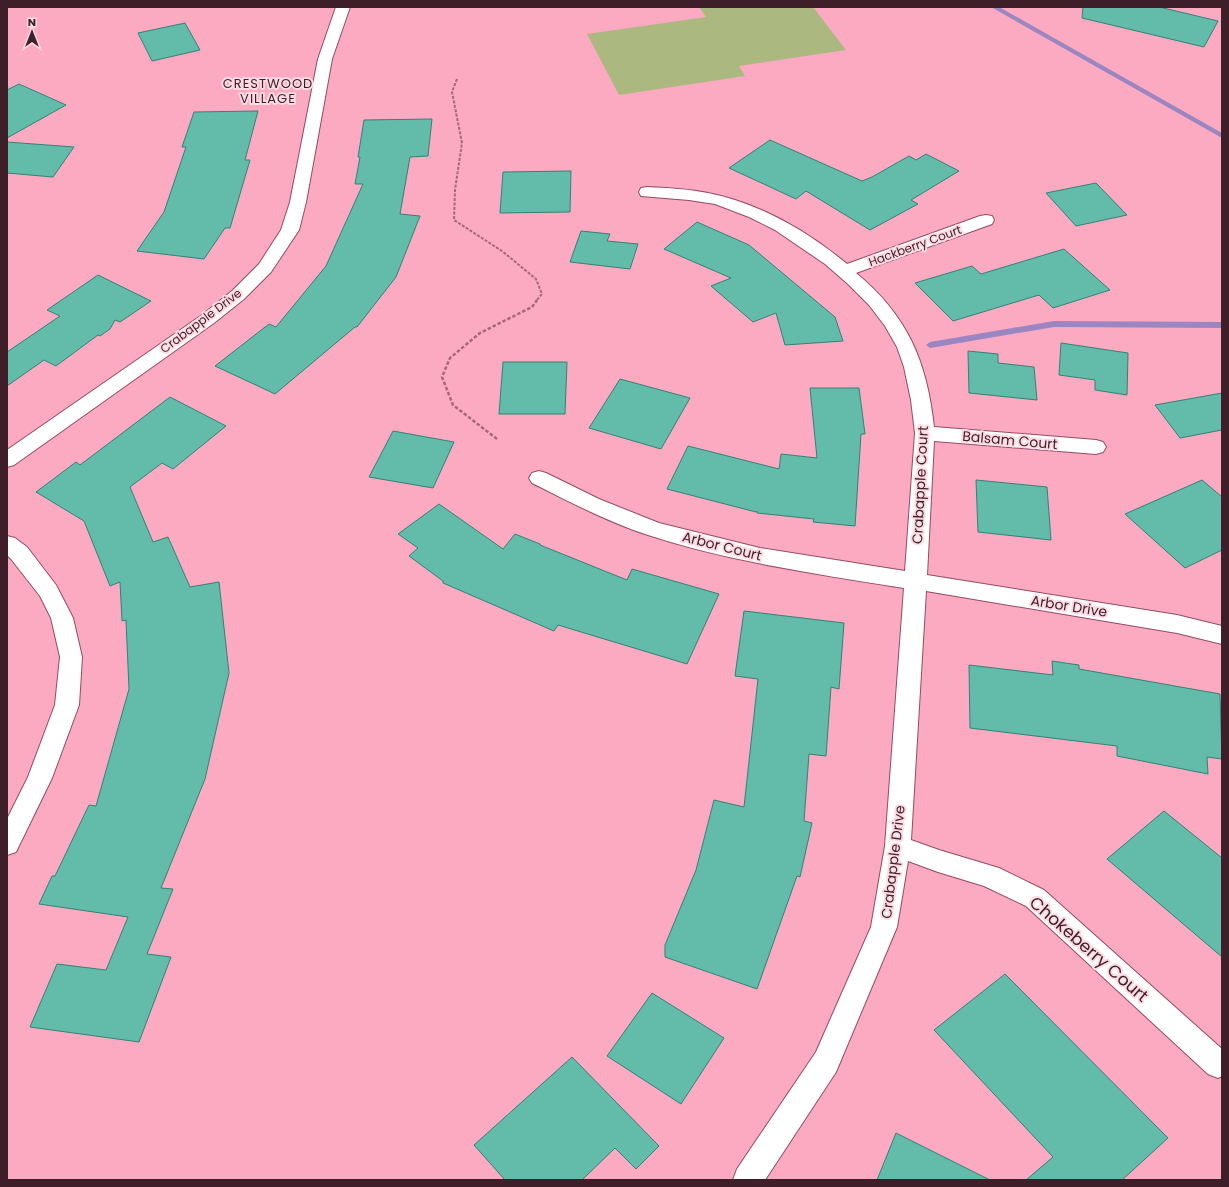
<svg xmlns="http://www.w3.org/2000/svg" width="1229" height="1187" font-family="Poppins,sans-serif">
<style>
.green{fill:#abb980}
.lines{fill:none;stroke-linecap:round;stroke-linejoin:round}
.stream{fill:#9a86c1;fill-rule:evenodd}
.building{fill:#63bbaa;stroke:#318375}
.minor-casing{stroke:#944b64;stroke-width:2}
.path-far1{stroke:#a4697b;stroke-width:2;stroke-dasharray:3 1.5;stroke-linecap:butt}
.path{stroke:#a4697b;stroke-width:2.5;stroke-dasharray:3.5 2;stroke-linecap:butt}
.minor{fill:#fff;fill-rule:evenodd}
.labels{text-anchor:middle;stroke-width:4;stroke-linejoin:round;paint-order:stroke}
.far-street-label{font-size:12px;fill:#3e1e29;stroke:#fedbe4}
.far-neighbourhood-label{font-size:13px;letter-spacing:1px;fill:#3e1e29;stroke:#fedbe4}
.street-label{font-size:14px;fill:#3e1e29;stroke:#fedbe4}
.near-street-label{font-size:17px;fill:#3e1e29;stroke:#fedbe4}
</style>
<rect width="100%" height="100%" fill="#fca9c2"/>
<path class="green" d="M699,7H813L846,50L739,66L745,76L619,95L587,34L706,17Z"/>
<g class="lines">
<path class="stream" d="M991,7H999L1222,133V138Z
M1054,321L1222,322V328L1054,327L930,348L926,345L930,342Z"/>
</g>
<path class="building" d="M1083,7H1159L1218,21L1204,47L1082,18Z
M185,23L200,50L152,61L138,33Z
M19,84L66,105L7,138V90Z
M258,111L245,160H250L230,228H225L204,259L137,251L164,212L186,147H182L194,112Z
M432,119L428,156L410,157L400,214L420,216L396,277L357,327H355L275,394L215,366L269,324L276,327L326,266L363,184H355L360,157H358L364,120Z
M770,140L862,181L872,177L909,156L916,160L926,154L959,171L911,200L918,204L870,230L806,191L796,199L729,168Z
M7,142L74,147L53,177L7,173Z
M571,171L570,212L500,213L503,172Z
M1096,183L1127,215L1076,226L1046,193Z
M697,222L749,245L835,317L843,341L785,345L776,313L753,322L711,286L731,278L664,249Z
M581,231L610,234L607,241L638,244L630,269L570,262Z
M1064,249L1110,290L1053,308L1039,295L953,321L915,283L972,266L981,274Z
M98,275L151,301L120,322L115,320L110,329L100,336L98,335L56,366L44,360L7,386V352L60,316L47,310Z
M1061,343L1128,353L1127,395L1095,390V380L1059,375Z
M968,351L998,354V363L1034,367L1037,400L969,393Z
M503,362H567L565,414H499Z
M620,379L690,398L661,449L589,428Z
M810,388H859L865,434H861L855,526L813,522L814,519L757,513V511L756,512L667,489L688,446L779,469L781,454L817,458Z
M1222,393V430L1180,438L1155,405Z
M170,397L226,426L173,469L162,463L130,487L153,542L168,537L190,587L219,582L229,673L205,779L161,888L173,889L147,954L171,957L139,1042L30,1027L57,964L106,970L128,917L39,904L52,876H55L89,805L96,806L129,689L126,620L122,621L120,582L110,586L84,521L36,492L76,462L80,465Z
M393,431L454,442L433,488L369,477Z
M976,480L1047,487L1051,540L978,532Z
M1202,480L1222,497V550L1185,568L1125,514Z
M439,504L503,549L515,534L540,544V545L627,580L632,569L719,594L687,664L558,625L554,631L443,583V581L409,556L418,548L398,534Z
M744,611L844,623L839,689L831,687L826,756L809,754L804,821L812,823L800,877L797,876L757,989L665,957V945L696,870L714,800L744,807L758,679L735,676Z
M1052,661L1079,665V669L1220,694L1222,759L1207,757L1208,774L1117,756V746L970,728L969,665L1053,675Z
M1164,811L1222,858V957L1107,859Z
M1005,974L1168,1138L1122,1180H1026L1053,1157L934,1030Z
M652,993L724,1038L681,1104L607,1056Z
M572,1057L659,1146L636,1169L615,1148L582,1180H505L474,1145Z
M896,1133L990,1180H877Z"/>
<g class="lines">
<g class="minor-casing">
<path id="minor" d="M336,7H350L332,59L306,202L299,230L271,272L244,299L214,323L14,465L7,467V450L202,315L232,291L259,264L281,230L290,202L318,59Z
M647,187C668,188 688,189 708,193C759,203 807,231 847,264L980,216L986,215L992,216L994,220L992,224L856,273C908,316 927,362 934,427L1096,440L1103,442L1106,447L1103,452L1096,454L934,441L927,575L1177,615L1222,626V644L1177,633L926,591L911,840L939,850L999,868L1044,890L1222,1049V1076L1218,1078L1208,1074L1026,906L984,886L938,872L908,861L897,927L836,1072L765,1180H733L737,1169L816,1052L871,927L885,846L904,588C818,574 731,562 648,535C608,522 570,502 532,483L529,478L532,473L539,471L546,473L599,499L659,523L760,548L905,571L915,433L911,400L904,367L897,347L885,326L869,305L848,284L825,264L775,230L749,217L715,204L689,200L641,196L639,192L641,188Z
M7,536L15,538L27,547L56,585L73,618L82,657L79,705L52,778L16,852L7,855V819L28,777L55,705L60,657L51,618L40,596L11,559L7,555Z"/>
</g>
<path class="path-far1" d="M457,79L452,92L462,143L455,190L454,220L502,251L536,279L542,294L536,301"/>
<path class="path" d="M497,439L453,405L442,377L450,358L480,333L532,307L537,300"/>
<use href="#minor" class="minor"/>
</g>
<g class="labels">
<g class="far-street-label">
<text transform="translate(915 246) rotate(-20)" y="4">Hackberry Court</text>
<text transform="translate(201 321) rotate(-37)" y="4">Crabapple Drive</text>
</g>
<g class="far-neighbourhood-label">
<text x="268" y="88">CRESTWOOD<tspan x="268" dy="15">VILLAGE</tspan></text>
</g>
<g class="street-label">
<text transform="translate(1010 440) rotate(5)" y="5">Balsam Court</text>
<text transform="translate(920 485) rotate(-87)" y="5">Crabapple Court</text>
<text transform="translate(722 546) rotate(14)" y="5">Arbor Court</text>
<text transform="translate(1069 606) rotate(9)" y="5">Arbor Drive</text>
<text transform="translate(893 862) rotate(-83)" y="5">Crabapple Drive</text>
</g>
<g class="near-street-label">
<text transform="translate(1089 949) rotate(41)" y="6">Chokeberry Court</text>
</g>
</g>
<rect width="1229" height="1187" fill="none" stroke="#3e1e29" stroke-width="16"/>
<g transform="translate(32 32)" stroke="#fedbe4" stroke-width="3" paint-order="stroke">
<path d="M0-3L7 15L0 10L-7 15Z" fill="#3e1e29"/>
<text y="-6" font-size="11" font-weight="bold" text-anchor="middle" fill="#3e1e29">N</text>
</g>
</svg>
